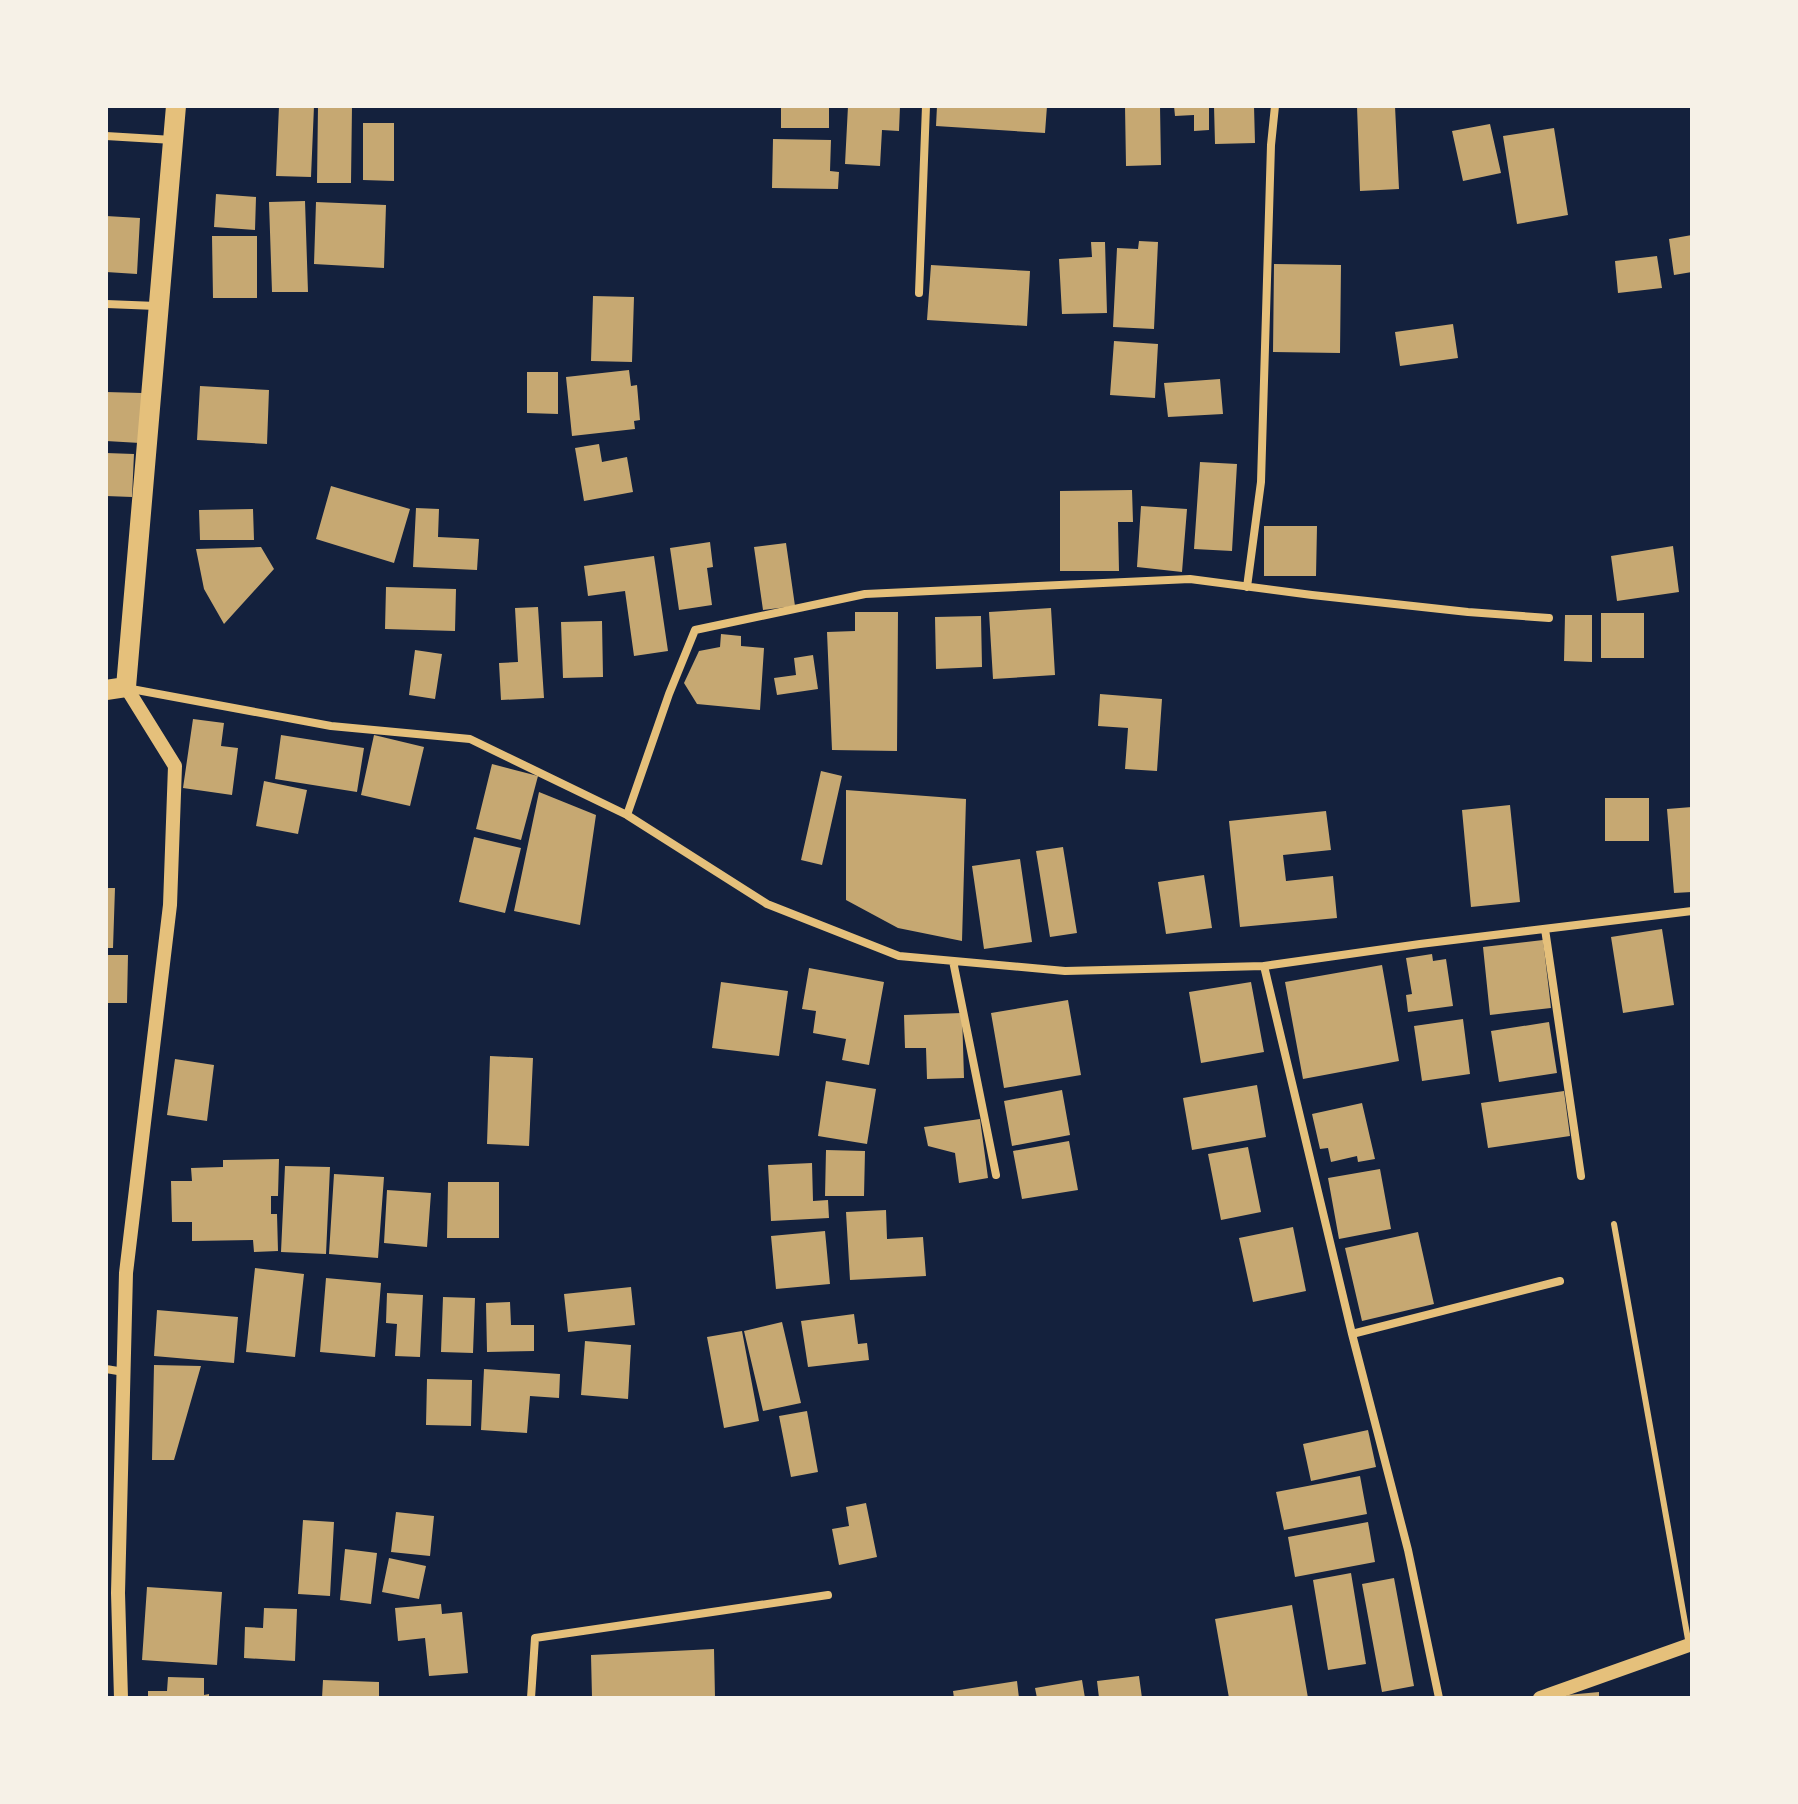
<svg xmlns="http://www.w3.org/2000/svg" width="1798" height="1804" font-family="'Nunito Sans',sans-serif">
<style>
.building{fill:#c6a872}
.lines{fill:none;stroke-linecap:round;stroke-linejoin:round}
.service{stroke:#e5c07b;stroke-width:6}
.minor{stroke:#e5c07b;stroke-width:8}
.tertiary{stroke:#e5c07b;stroke-width:14}
.primary{stroke:#e5c07b;stroke-width:20}
</style>
<rect width="100%" height="100%" fill="#14213d"/>
<path class="building" d="M279,106H314L311,177L276,176Z
M318,106H352L351,183H317Z
M781,106H829V128H781Z
M848,106H900L899,131L882,130L880,166L845,164Z
M937,106H1047L1045,133L936,126Z
M1125,106H1160L1161,165L1126,166Z
M1174,106H1209V130L1194,131V115L1175,116Z
M1214,106H1254L1255,143L1215,144Z
M1357,106H1395L1399,189L1360,191Z
M363,123H394V181L363,180Z
M1490,124L1501,173L1463,181L1452,131Z
M1554,128L1568,215L1517,224L1503,136Z
M773,139L831,140L830,171L839,172L838,189L772,188Z
M216,194L256,197L255,230L214,227Z
M305,201L308,292H272L269,202Z
M316,202L386,205L384,268L314,264Z
M106,216L140,218L137,274L106,272Z
M1692,235V272L1674,275L1669,239Z
M212,236H257V298H213Z
M1139,241L1158,242L1154,329L1113,327L1117,248L1138,249Z
M1091,242H1105L1107,313L1062,314L1059,259L1092,257Z
M1657,256L1662,288L1618,293L1615,261Z
M1274,264L1341,265L1340,353L1273,352Z
M931,265L1030,271L1027,326L927,320Z
M593,296L634,297L632,362L591,361Z
M1453,324L1458,358L1400,366L1395,332Z
M1114,341L1158,344L1155,398L1110,395Z
M629,370L631,386L637,385L640,420L634,421L635,429L572,436L566,377Z
M527,372H558V414L527,413Z
M1220,379L1223,414L1168,417L1164,383Z
M200,386L269,390L267,444L197,440Z
M106,392L142,393L140,443L106,441Z
M599,444L602,462L627,457L633,492L584,501L575,448Z
M106,453L134,454L132,497L106,496Z
M1200,462L1237,464L1232,551L1194,549Z
M331,486L410,509L394,563L316,539Z
M1132,490L1133,522H1118L1119,571H1060V491Z
M1141,506L1187,509L1182,572L1137,567Z
M416,508L439,509L438,537L479,539L477,570L413,567Z
M253,509L254,540H200L199,510Z
M1264,526H1317L1316,576H1264Z
M710,542L713,567L707,568L712,605L679,610L670,548Z
M786,543L795,606L763,610L754,547Z
M1673,546L1679,592L1617,601L1611,556Z
M261,547L274,569L224,624L204,589L196,549Z
M654,556L668,651L634,656L625,591L588,596L584,566Z
M386,587L456,589L455,631L385,629Z
M538,607L544,698L501,700L499,663L518,662L515,608Z
M1051,608L1055,675L993,679L989,612Z
M855,612H898L897,751L832,750L827,632L855,631Z
M1601,613H1644V658H1601Z
M1565,615H1592V662L1564,661Z
M981,616L982,667L936,669L935,617Z
M602,621L603,677L563,678L561,622Z
M721,634L741,636V646L764,648L760,710L697,704L684,683L699,651L720,647Z
M415,650L442,654L435,699L409,695Z
M813,655L818,689L777,695L774,678L796,675L794,658Z
M1100,694L1162,699L1157,771L1125,769L1128,728L1098,726Z
M193,719L224,723L221,746L238,748L232,795L183,788Z
M281,735L364,748L357,792L275,779Z
M374,735L424,747L410,806L361,795Z
M492,764L538,776L521,840L476,829Z
M821,771L842,776L822,865L801,860Z
M264,781L307,790L298,834L256,826Z
M846,790L966,799L962,941L898,928L846,900Z
M539,792L596,815L580,925L514,911Z
M1605,798H1649V841H1605Z
M1510,805L1520,902L1471,907L1462,810Z
M1692,807V892L1674,893L1667,809Z
M1326,811L1331,850L1283,855L1286,881L1333,876L1337,918L1240,927L1229,821Z
M474,837L521,848L505,913L459,902Z
M1063,847L1077,933L1050,937L1036,851Z
M1020,859L1032,942L984,949L972,866Z
M1204,875L1212,928L1166,934L1158,882Z
M106,888H115L113,948H106Z
M1662,929L1674,1005L1623,1013L1611,937Z
M1543,940L1551,1008L1490,1015L1483,947Z
M1432,954L1433,961L1446,959L1453,1006L1408,1012L1406,995L1412,994L1406,958Z
M106,955H128L127,1003H106Z
M1382,965L1399,1061L1303,1079L1285,982Z
M809,968L884,982L869,1065L842,1060L846,1039L813,1033L816,1011L802,1009Z
M721,982L788,991L779,1056L712,1048Z
M1251,982L1264,1052L1201,1063L1189,992Z
M1068,1000L1081,1075L1004,1088L991,1013Z
M962,1013L964,1078L927,1079L926,1048H905L904,1015Z
M1463,1019L1470,1074L1422,1081L1414,1026Z
M1549,1022L1557,1073L1499,1082L1491,1031Z
M490,1056L533,1058L529,1146L487,1144Z
M175,1059L214,1065L207,1121L167,1115Z
M826,1081L876,1089L867,1144L818,1136Z
M1257,1085L1266,1137L1192,1150L1183,1098Z
M1062,1090L1070,1135L1012,1146L1004,1101Z
M1564,1091L1570,1136L1488,1148L1481,1103Z
M1362,1103L1375,1159L1358,1162L1357,1156L1331,1162L1328,1148L1320,1149L1312,1114Z
M980,1119L988,1178L959,1183L955,1153L928,1146L924,1127Z
M1069,1141L1078,1190L1022,1199L1013,1151Z
M1248,1147L1261,1212L1221,1220L1208,1154Z
M826,1150L865,1151L864,1196H825Z
M279,1159L278,1196H271V1214H277L278,1251L254,1252L253,1240L192,1241V1222H172L171,1181H192L191,1168L223,1167V1160Z
M812,1163L813,1201L828,1200L829,1218L771,1221L768,1165Z
M285,1166L330,1167L326,1254L281,1252Z
M1380,1169L1391,1229L1339,1239L1328,1178Z
M334,1174L384,1177L378,1258L329,1254Z
M448,1182H499V1238H447Z
M387,1190L431,1193L427,1247L384,1243Z
M886,1210L887,1239L923,1237L926,1276L850,1280L846,1212Z
M1293,1227L1306,1291L1253,1302L1239,1238Z
M825,1231L830,1284L776,1289L771,1236Z
M1418,1232L1434,1304L1362,1321L1345,1248Z
M255,1268L304,1274L295,1357L246,1352Z
M326,1278L381,1283L375,1357L320,1352Z
M631,1287L635,1325L568,1332L564,1294Z
M387,1293L423,1295L420,1357L395,1356L397,1324L386,1323Z
M443,1297L475,1298L473,1353L441,1352Z
M510,1302L511,1325H534V1351L487,1352L486,1303Z
M157,1310L238,1317L234,1363L154,1356Z
M854,1314L858,1344L867,1343L869,1360L808,1367L801,1321Z
M782,1322L801,1403L763,1411L744,1331Z
M742,1331L759,1421L724,1428L707,1337Z
M585,1341L631,1345L628,1399L581,1395Z
M154,1365L201,1366L174,1460H152Z
M484,1369L560,1374L559,1398L530,1396L527,1433L481,1430Z
M427,1379L472,1380L471,1426L426,1425Z
M807,1411L818,1472L791,1477L779,1416Z
M1368,1430L1376,1467L1311,1481L1303,1444Z
M1360,1476L1367,1514L1284,1530L1276,1492Z
M866,1503L877,1557L839,1565L832,1529L849,1526L846,1507Z
M396,1512L434,1516L430,1556L391,1552Z
M303,1520L334,1522L330,1596L298,1594Z
M1368,1522L1375,1562L1295,1577L1288,1537Z
M345,1549L377,1553L371,1604L340,1600Z
M389,1558L426,1566L419,1599L382,1592Z
M1351,1573L1366,1664L1328,1670L1313,1580Z
M1394,1578L1414,1686L1382,1692L1362,1584Z
M147,1587L222,1592L217,1665L142,1660Z
M441,1604L442,1614L462,1612L468,1673L429,1676L425,1638L398,1641L395,1608Z
M1292,1605L1308,1698H1229L1215,1619Z
M264,1608L297,1609L295,1661L244,1658L245,1627L263,1628Z
M714,1649L715,1698H592L591,1655Z
M1139,1676L1142,1698H1099L1097,1681Z
M168,1677L204,1678V1695L209,1694V1698H148V1691H167Z
M323,1680L379,1682V1698H322Z
M1082,1680L1085,1698H1037L1035,1688Z
M1017,1681L1019,1698H954L953,1691Z
M1599,1692V1698H1568L1567,1695Z"/>
<g class="lines">
<path class="service" d="M1614,1224L1689,1645"/>
<path class="minor" d="M106,136L173,140
M919,293L926,106
M106,304L157,306
M1247,587L1261,482L1271,145L1275,106
M126,688L331,726L470,739L627,815L767,904L899,956L1065,971L1264,966L1420,944L1692,911
M627,815L669,694L695,630L865,594L1190,579L1312,595L1468,612L1549,618
M1545,929L1581,1176
M953,961L996,1175
M1264,966L1352,1334L1408,1550L1439,1698
M1352,1334L1560,1281
M106,1369L124,1372
M531,1698L535,1638L828,1595"/>
<path class="tertiary" d="M121,1698L118,1593L126,1273L170,905L175,766L126,687
M1540,1698L1692,1644"/>
<path class="primary" d="M106,690L126,687L176,106"/>
</g>
<rect width="1798" height="1804" fill="none" stroke="#f6f1e7" stroke-width="216"/>
</svg>
